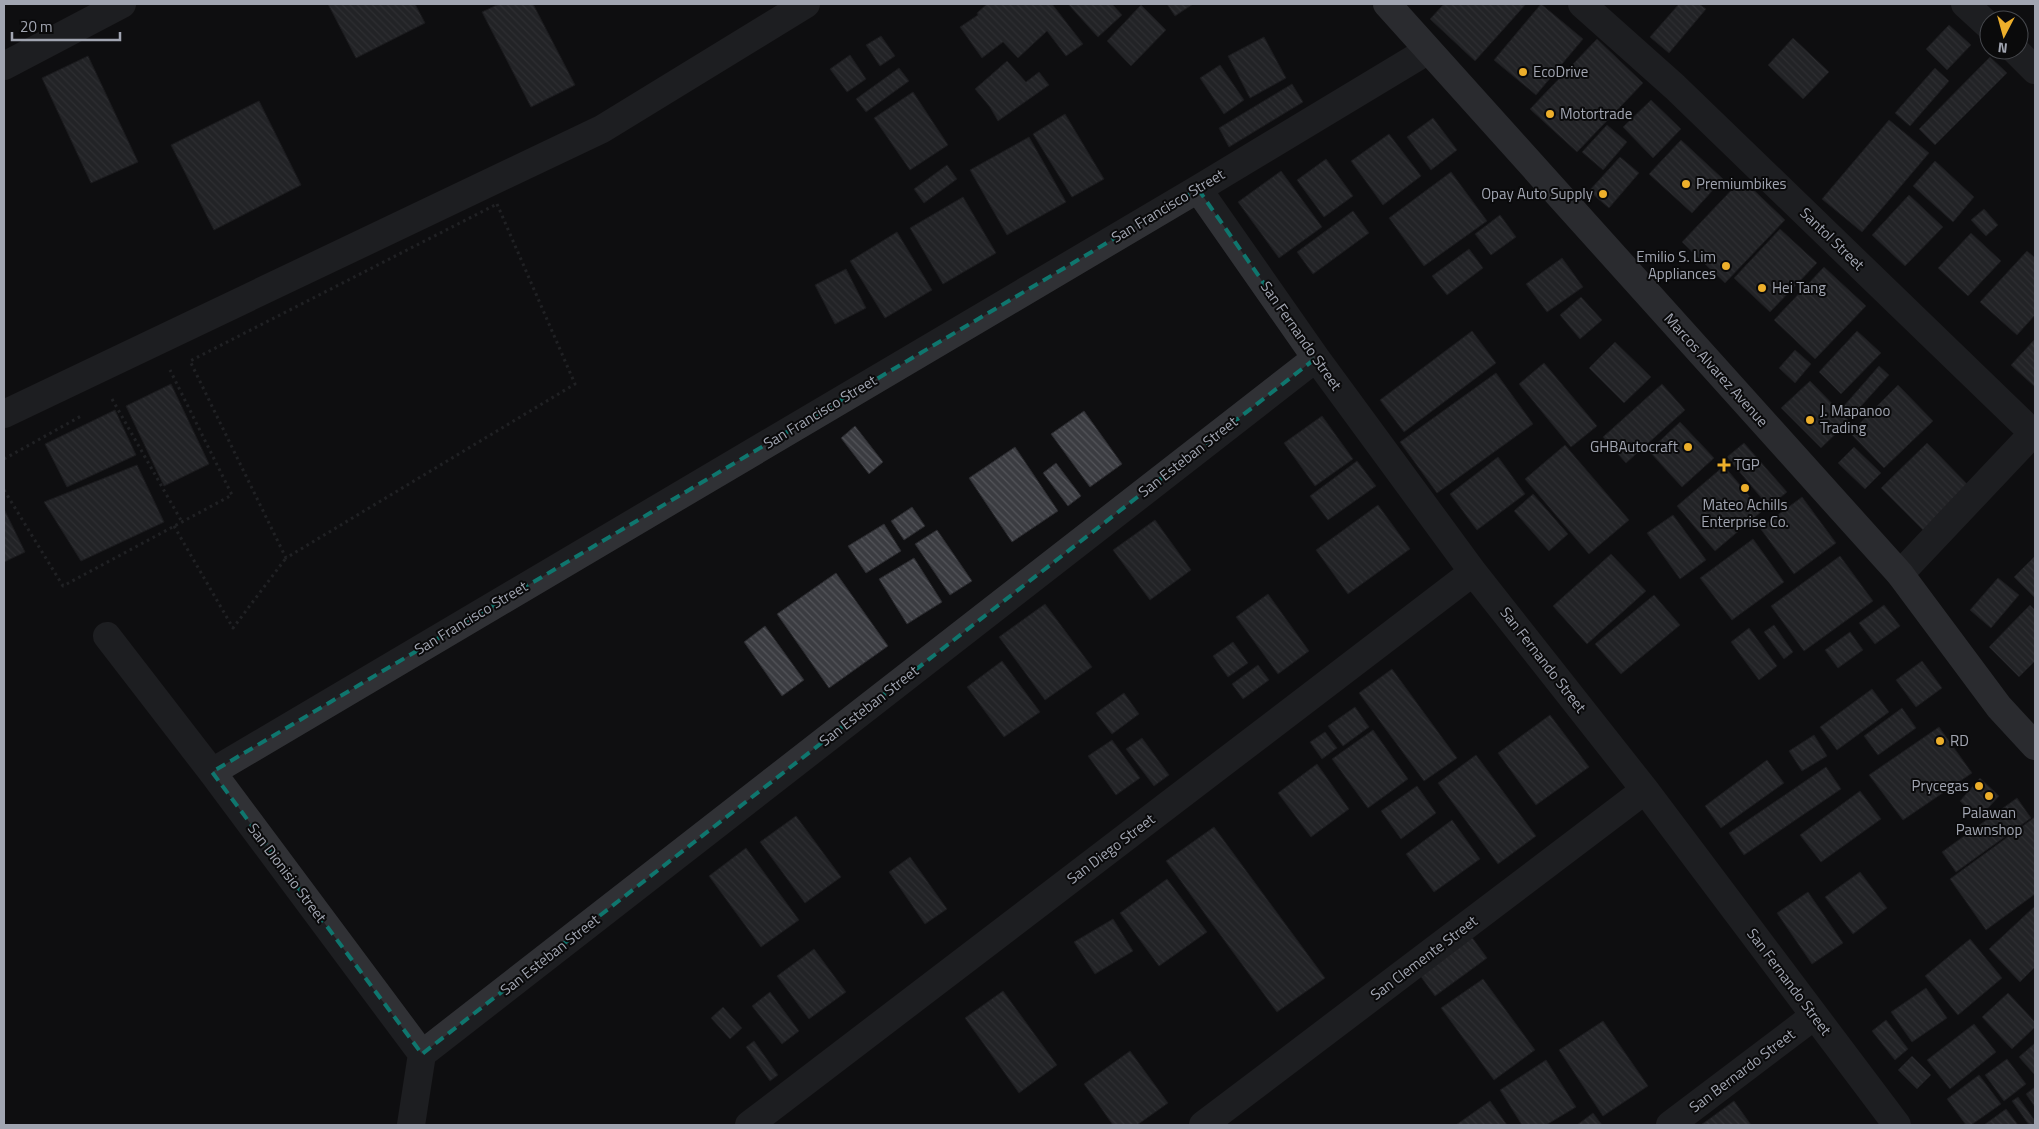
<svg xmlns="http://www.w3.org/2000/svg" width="2039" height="1129" font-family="'Titillium Web',sans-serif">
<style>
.building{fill:url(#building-back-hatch);stroke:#29292d}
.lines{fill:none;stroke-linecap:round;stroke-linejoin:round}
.path{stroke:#36383c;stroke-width:3;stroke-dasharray:2.5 4;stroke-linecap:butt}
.minor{stroke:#303135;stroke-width:28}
.major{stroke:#4c4e54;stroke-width:28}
.marked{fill:none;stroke:#0f766e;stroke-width:4;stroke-dasharray:10 6;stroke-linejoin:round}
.poi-dot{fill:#edaf2b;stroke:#0a0a0b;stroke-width:2}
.labels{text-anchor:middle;stroke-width:4;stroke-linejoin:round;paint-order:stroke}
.poi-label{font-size:15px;fill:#a1a5b1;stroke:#0a0a0b;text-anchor:start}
.street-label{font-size:15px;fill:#a1a5b1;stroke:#0a0a0b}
</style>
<defs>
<pattern id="building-back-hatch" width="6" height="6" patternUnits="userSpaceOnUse" patternTransform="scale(1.25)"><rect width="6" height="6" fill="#3b3c41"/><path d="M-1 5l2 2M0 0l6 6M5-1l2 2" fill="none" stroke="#54555a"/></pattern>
</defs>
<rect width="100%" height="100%" fill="#0f0f11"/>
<path class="building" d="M328,4H415L425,23L356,58Z
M499,4H533L575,85L531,107L482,12Z
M987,4H1052L1083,44L1066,56L1047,31L1018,58L1003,42L982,58L960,27L978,15L977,13Z
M1068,4H1112L1122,15L1098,37Z
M1167,4H1193L1175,16Z
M1444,4H1526L1475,61L1430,19Z
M1541,4L1583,39L1536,95L1494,60Z
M1679,4H1699L1706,9L1669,53L1650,37Z
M1141,5L1166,30L1131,66L1107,41Z
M1949,25L1971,45L1947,70L1926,49Z
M881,36L895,56L880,66L866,45Z
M1264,37L1286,78L1250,98L1228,56Z
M1793,38L1829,72L1803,99L1768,65Z
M1597,39L1643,83L1577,152L1530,109Z
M850,55L866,79L847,92L830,69Z
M88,56L138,162L91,183L42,78Z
M1990,57L2007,73L1935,145L1919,129Z
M1007,61L1026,82L1039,72L1049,85L998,121L990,107L975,89Z
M1220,65L1244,100L1224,114L1200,78Z
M899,68L909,81L866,112L856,99Z
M1935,68L1949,81L1910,126L1895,113Z
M1292,84L1303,102L1229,147L1219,128Z
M913,92L948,145L910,170L874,118Z
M1651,100L1681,129L1653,158L1623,127Z
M259,101L301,185L214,230L171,145Z
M1065,114L1104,179L1072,197L1033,134Z
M1433,118L1457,150L1431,170L1407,137Z
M1889,120L1929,153L1862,232L1822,199Z
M1607,125L1627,142L1603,170L1582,152Z
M1389,134L1421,176L1383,205L1351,161Z
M1029,137L1066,202L1007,235L970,170Z
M1681,140L1723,179L1692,213L1649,174Z
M1620,157L1639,173L1609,208L1589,191Z
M1326,159L1353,196L1324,217L1297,180Z
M1935,161L1974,197L1953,222L1913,186Z
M947,165L957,179L924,203L914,189Z
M1281,171L1322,227L1279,258L1238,202Z
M1451,172L1487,221L1424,266L1389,218Z
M1742,179L1785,220L1725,283L1682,242Z
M1909,195L1943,227L1905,266L1872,235Z
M963,197L996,253L943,284L910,228Z
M1984,209L1998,225L1986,236L1971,220Z
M1353,211L1369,233L1313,274L1297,252Z
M1500,215L1516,237L1491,255L1475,234Z
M1780,229L1817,263L1770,312L1734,278Z
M897,232L932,290L885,318L850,261Z
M1971,233L2001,261L1968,296L1938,268Z
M1469,249L1483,268L1447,295L1432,276Z
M2027,251L2035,258V315L2017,335L1980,302Z
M1562,258L1583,287L1547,312L1526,284Z
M1824,267L1866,306L1815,359L1774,320Z
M846,269L866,308L835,324L815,285Z
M1581,297L1602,320L1580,339L1560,315Z
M1472,331L1496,363L1404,432L1380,400Z
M1857,331L1881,353L1841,394L1819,372Z
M2035,339V387L2011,365Z
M1615,342L1651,377L1624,403L1589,368Z
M1795,350L1811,364L1795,383L1779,368Z
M1544,363L1597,426L1571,447L1519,384Z
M1879,366L1889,375L1853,415L1843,407Z
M1496,373L1533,424L1437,493L1400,442Z
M1810,381L1849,421L1821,448L1781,408Z
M171,384L209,464L164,486L126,406Z
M1662,384L1685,410L1626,463L1603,437Z
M1898,385L1933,421L1884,468L1850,433Z
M115,410L136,455L67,487L45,444Z
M1084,411L1122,464L1090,487L1051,434Z
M1322,416L1353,459L1315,486L1284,443Z
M1680,422L1714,458L1682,487L1649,451Z
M855,426L883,462L869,474L841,438Z
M1744,443L1787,492L1769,507L1727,457Z
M1927,443L1970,487L1924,531L1881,488Z
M1565,445L1629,520L1589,554L1525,479Z
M1015,447L1058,511L1012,542L969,478Z
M1854,447L1881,473L1865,489L1838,463Z
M1498,457L1525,494L1477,530L1450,494Z
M1357,461L1376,486L1328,520L1310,496Z
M1056,463L1081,496L1068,506L1043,473Z
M137,465L164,522L81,561L44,502Z
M1724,466L1762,511L1715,551L1677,506Z
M1533,494L1568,534L1549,551L1514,511Z
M1802,497L1836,543L1794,574L1760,528Z
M1378,505L1410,549L1348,594L1316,550Z
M912,507L925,526L904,540L891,521Z
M4,509L25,552L4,562Z
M1673,515L1706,560L1680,579L1647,533Z
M1155,520L1191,570L1150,600L1113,550Z
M884,524L901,551L866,573L848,546Z
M937,530L972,581L950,595L915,544Z
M1753,539L1784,582L1732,620L1700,578Z
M1611,554L1646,591L1587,644L1553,606Z
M1840,556L1873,601L1804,651L1771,606Z
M2035,556V598L2014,577Z
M914,558L942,602L907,624L879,579Z
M836,573L888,646L829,688L777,614Z
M1998,578L2019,595L1991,628L1970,610Z
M1268,594L1309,651L1278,674L1236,617Z
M1654,595L1680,625L1621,674L1595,644Z
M1045,604L1092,667L1045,700L999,637Z
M1884,605L1900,626L1875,644L1859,623Z
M2030,605L2035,610V661L2019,677L1989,647Z
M1774,625L1793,652L1784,659L1764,632Z
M765,626L804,680L782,696L744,642Z
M1749,628L1777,666L1759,680L1731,642Z
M1850,632L1863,650L1838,668L1825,650Z
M1233,642L1248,663L1228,677L1213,656Z
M1002,661L1040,712L1004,737L967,687Z
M1922,661L1942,688L1916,707L1896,680Z
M1258,665L1269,680L1243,699L1232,684Z
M1392,669L1457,758L1424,781L1359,693Z
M1872,689L1889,712L1837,750L1820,727Z
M1124,693L1139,714L1112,734L1096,713Z
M1355,707L1369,727L1343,746L1328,726Z
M1902,708L1916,728L1878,755L1864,736Z
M1550,715L1589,767L1536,805L1498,753Z
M1939,727L1972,773L1903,820L1869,775Z
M1373,730L1408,779L1368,808L1332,759Z
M1325,732L1337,748L1322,759L1310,742Z
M1814,735L1827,756L1802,771L1789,751Z
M1142,738L1169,775L1154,786L1126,749Z
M1112,740L1140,778L1116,795L1088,756Z
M1476,755L1536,836L1498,864L1438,783Z
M1767,760L1784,783L1721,828L1705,806Z
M1317,764L1349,809L1311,837L1278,793Z
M1826,767L1841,789L1744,855L1729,833Z
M1980,778L1999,796L1979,818L1960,801Z
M1417,786L1436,813L1401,839L1381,811Z
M1860,791L1881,819L1821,862L1800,835Z
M2017,798L2031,818L1956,872L1942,852Z
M796,816L841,877L805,903L760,842Z
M2035,817V894L1986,930L1950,879Z
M1452,820L1480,859L1434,892L1406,854Z
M1214,827L1325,978L1277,1012L1166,861Z
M746,848L799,920L761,947L709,876Z
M910,857L947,909L925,924L889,872Z
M1860,872L1887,908L1853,934L1825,897Z
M1167,879L1207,932L1159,966L1120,913Z
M1808,892L1843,943L1812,964L1777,913Z
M2035,906V967L2020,982L1989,949Z
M1113,919L1133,951L1095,974L1074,942Z
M1468,932L1487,958L1435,996L1416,970Z
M1970,939L2002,978L1958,1015L1925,976Z
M814,949L846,992L809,1019L777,976Z
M1483,979L1535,1050L1494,1080L1441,1008Z
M1926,988L1947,1018L1912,1042L1891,1012Z
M1003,991L1057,1065L1019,1093L965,1018Z
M770,992L799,1031L782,1044L752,1006Z
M2008,993L2035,1022V1027L2012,1049L1982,1017Z
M723,1007L742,1028L730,1039L711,1018Z
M1886,1020L1908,1049L1895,1060L1872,1031Z
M1603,1021L1648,1086L1603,1116L1559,1050Z
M1974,1024L1996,1052L1950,1089L1927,1060Z
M754,1041L778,1075L770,1081L746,1047Z
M2035,1043V1075L2019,1057Z
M1130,1051L1168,1103L1137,1125H1113L1084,1084Z
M1912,1056L1931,1075L1917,1089L1898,1070Z
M2007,1059L2026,1084L2004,1101L1985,1075Z
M1546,1060L1576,1107L1546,1125H1522L1500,1090Z
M1979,1075L2001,1104L1971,1125H1966L1947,1099Z
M2035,1087V1107L2026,1094Z
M2018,1097L2035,1121V1125H2029L2012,1101Z
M1490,1101L1507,1125H1456Z
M1734,1101L1751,1125H1701Z
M2006,1109L2018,1125H1984Z
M1593,1113L1602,1125H1577Z"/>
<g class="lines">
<path class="path" d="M497,204L575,384L286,558L190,361Z
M112,399L182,522
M4,459L83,415
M4,490L63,586L232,495L170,370
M174,526L233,628L286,558"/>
<path class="minor" d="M1582,4L1675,87L2035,435
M1965,4L1989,26
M2015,50L2035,70
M4,66L122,4
M1198,189L1316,358L1473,572L1645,790L1897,1125
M4,414L602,129L806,4
M1900,574L2035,431
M107,636L212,772L422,1054L411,1125
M212,772L1198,189L1427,51
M422,1054L1316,358
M749,1125L1473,572
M1203,1125L1645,790
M1670,1125L1814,1016"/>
<path class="major" d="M1387,4L1900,574L1999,707L2035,746"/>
</g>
<path d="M0 0H2039V1129H0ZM1198,189L1316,358L422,1054L212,772Z" fill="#0f0f11" fill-opacity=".55" fill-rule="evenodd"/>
<path class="marked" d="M1198,189L1316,358L422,1054L212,772Z"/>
<g class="poi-dot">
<circle cx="1523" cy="72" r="5"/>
<circle cx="1550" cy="114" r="5"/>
<circle cx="1686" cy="184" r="5"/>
<circle cx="1603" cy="194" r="5"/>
<circle cx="1726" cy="266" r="5"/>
<circle cx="1762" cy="288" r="5"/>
<circle cx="1810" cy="420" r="5"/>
<circle cx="1688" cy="447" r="5"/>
<path d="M1721.5 457.5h5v5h5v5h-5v5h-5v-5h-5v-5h5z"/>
<circle cx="1745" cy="488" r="5"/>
<circle cx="1940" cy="741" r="5"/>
<circle cx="1979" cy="786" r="5"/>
<circle cx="1989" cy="796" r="5"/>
</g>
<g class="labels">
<g class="poi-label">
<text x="1533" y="77">EcoDrive</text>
<text x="1560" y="119">Motortrade</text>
<text x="1696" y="189">Premiumbikes</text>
<text x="1593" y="199" text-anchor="end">Opay Auto Supply</text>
<text x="1716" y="262" text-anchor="end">Emilio S. Lim<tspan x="1716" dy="17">Appliances</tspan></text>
<text x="1772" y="293">Hei Tang</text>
<text x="1820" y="416">J. Mapanoo<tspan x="1820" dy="17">Trading</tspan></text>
<text x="1678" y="452" text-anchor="end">GHBAutocraft</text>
<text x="1734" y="470">TGP</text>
<text x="1745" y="510" text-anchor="middle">Mateo Achills<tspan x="1745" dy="17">Enterprise Co.</tspan></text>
<text x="1950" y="746">RD</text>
<text x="1969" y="791" text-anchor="end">Prycegas</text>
<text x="1989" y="818" text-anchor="middle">Palawan<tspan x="1989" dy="17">Pawnshop</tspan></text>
</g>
<g class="street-label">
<text transform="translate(1168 206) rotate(-31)" y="5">San Francisco Street</text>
<text transform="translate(1832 239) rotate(44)" y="5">Santol Street</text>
<text transform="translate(1301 336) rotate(55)" y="5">San Fernando Street</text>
<text transform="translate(1716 370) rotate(48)" y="5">Marcos Alvarez Avenue</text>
<text transform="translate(820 412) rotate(-31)" y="5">San Francisco Street</text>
<text transform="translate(1188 457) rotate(-38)" y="5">San Esteban Street</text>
<text transform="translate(471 618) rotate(-31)" y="5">San Francisco Street</text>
<text transform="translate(1543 660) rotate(52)" y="5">San Fernando Street</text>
<text transform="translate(869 706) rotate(-38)" y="5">San Esteban Street</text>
<text transform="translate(1111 849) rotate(-37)" y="5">San Diego Street</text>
<text transform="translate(287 873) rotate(53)" y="5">San Dionisio Street</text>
<text transform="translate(550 955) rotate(-38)" y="5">San Esteban Street</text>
<text transform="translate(1424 958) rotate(-37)" y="5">San Clemente Street</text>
<text transform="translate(1789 982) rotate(53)" y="5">San Fernando Street</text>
<text transform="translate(1742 1071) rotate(-37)" y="5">San Bernardo Street</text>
</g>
</g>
<rect width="2039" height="1129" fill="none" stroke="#a1a5b1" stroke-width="10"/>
<g transform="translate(2004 35) rotate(186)"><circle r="24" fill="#0a0a0b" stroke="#46484d"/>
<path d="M0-4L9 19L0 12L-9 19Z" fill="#edaf2b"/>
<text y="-8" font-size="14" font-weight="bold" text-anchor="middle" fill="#a1a5b1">N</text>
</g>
<path d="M12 32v8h108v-8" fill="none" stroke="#a1a5b1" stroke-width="2.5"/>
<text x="20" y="32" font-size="15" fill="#a1a5b1" stroke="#0a0a0b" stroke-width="4" paint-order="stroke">20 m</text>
</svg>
